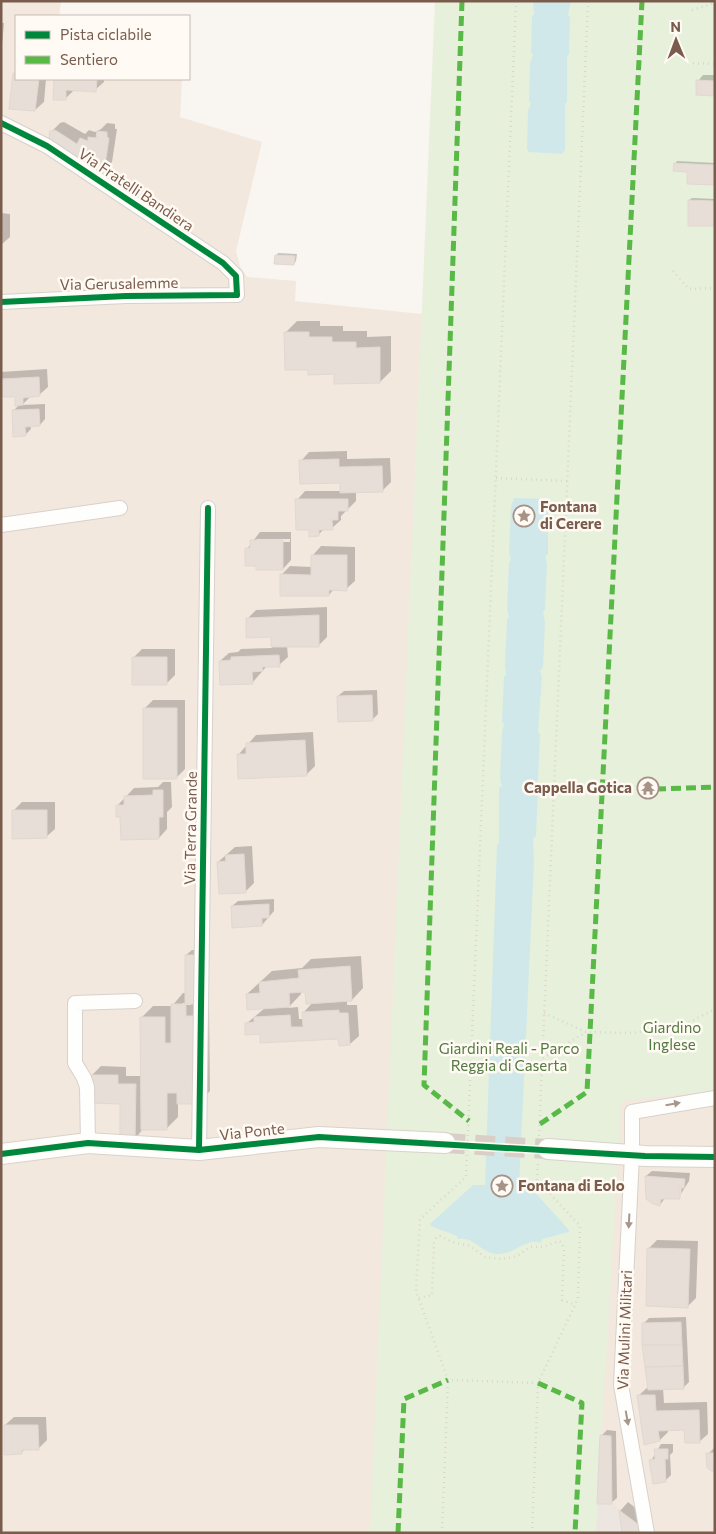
<svg xmlns="http://www.w3.org/2000/svg" width="716" height="1534" font-family="Commissioner,sans-serif">
<style>
.residential{fill:#f2e8de}
.industrial{fill:#ede5e0}
.green{fill:#e7f0db}
.water{fill:#d0e8ea}
.shadow{fill:#0003;fill-rule:evenodd}
.building{fill:#e6ded7;stroke:#e2d8d2}
.lines{fill:none;stroke-linecap:round;stroke-linejoin:round}
.secondary-tunnel{stroke:#d9cfc7;stroke-width:20;stroke-dasharray:20 10;stroke-linecap:butt}
.street-casing{stroke:#d7d1cb;stroke-width:16}
.secondary-casing{stroke:#d9d2cb;stroke-width:22}
.path{stroke:#dcd5d0;stroke-width:2.5;stroke-dasharray:1 4;stroke-linecap:butt}
.street{stroke:#fefefd;stroke-width:14}
.secondary{stroke:#fefefd;stroke-width:20}
.quiet{stroke:#58b947;stroke-width:5;stroke-dasharray:10 5;stroke-linecap:butt}
.cycleway-casing{stroke:#fffaf3;stroke-width:9}
.cycleway{stroke:#00873e;stroke-width:6}
.oneway{fill:#a8958b}
.labels{text-anchor:middle;stroke-width:5;stroke-linejoin:round;paint-order:stroke}
.street-label{font-size:15px;fill:#7a5c4d;stroke:#fffaf3}
.poi-label{font-size:15px;font-weight:bold;fill:#7a5c4d;stroke:#fffaf3;text-anchor:start}
.park-label{font-size:15px;fill:#537a41;stroke:#fffaf3}
</style>
<rect width="100%" height="100%" fill="#f9f5f0"/>
<path class="residential" d="M1,1H61L59,16H16V79H182L180,117L262,142L236,251L240,266L247,277L296,281L295,301L422,314L388,1125L715,1090V1533H1Z"/>
<path class="industrial" d="M597,1504H612L639,1525L640,1533H596Z"/>
<path class="green" d="M435,1H715V1090L621,1101L596,1533H370Z"/>
<path class="water" d="M533,1H571L568,15L570,17L569,54L567,56V102L565,104V150L562,154L529,152L527,149L528,111L531,103L529,101L530,63L533,55L531,52L532,16L534,14Z
M514,498L548,499V554L545,556L547,564L545,610L543,612L545,622L543,668L540,670L542,677L538,732L540,734L538,780L536,782L538,790L536,836L533,838L534,863L519,1186L530,1187L569,1230V1232L542,1239L541,1243C526,1237 515,1255 497,1254C481,1253 473,1235 457,1239V1236L431,1226L430,1224L473,1185H485L497,845L499,843V788L502,786L500,778L502,732L504,724L502,722L504,676L506,675L505,666L507,619L509,617L507,609L509,563L511,560L509,552L511,507Z"/>
<path class="shadow" d="M1,23H4L1,56Z
M16,72V79H46L44,102L35,110L11,108Z
M703,75H715V95L698,81Z
M55,79H104V82L95,90H74L65,99L54,98Z
M64,122L85,134L89,130L95,132L101,129L107,123L115,124V129H117L112,162L104,171L51,132L60,123Z
M677,161L715,163V184L675,164Z
M692,198L715,199V225L689,200Z
M1,213L10,214V237L1,245Z
M278,253L297,254L296,261L294,264L276,256Z
M297,321H320V326H343V331H367V337L391,336V371L380,382L309,369L286,332Z
M47,369L48,387L39,395L31,396L22,405L45,404V419L40,425H30L31,429L25,435L13,411L20,404L16,395L1,396V372Z
M347,451V459L390,458L391,482L382,491H356V501L341,516V520L332,528H325L318,535L310,529L297,500L305,491H341V482L301,461L309,452Z
M260,532H291V560L283,569L257,565L247,549ZM257,539H290V542H254Z
M321,546L355,547V581L346,589H334L329,595L281,575L290,566L312,567L313,555Z
M327,607V637L318,646H287L288,657L279,665L267,666L252,683L220,661L229,653L238,652L241,649L272,648V636L247,619L256,610Z
M142,649H175V675L166,684L133,658Z
M377,690L378,714L372,720L338,696L344,691Z
M153,700H185V769L176,778L144,709Z
M313,732L315,766L306,775L238,755L256,735Z
M163,782H171L172,807L167,812V829L159,838L121,816L117,806L134,788L158,787Z
M22,802H55V829L46,837L13,811Z
M252,846L254,883L245,892L218,862L235,847Z
M274,899V911L262,925L232,906L238,901Z
M192,950H203L197,1005H209L210,1091L198,1103H178V1117L167,1128L143,1129L134,1140L122,1102L92,1075L101,1066L126,1067V1076H142V1017L153,1006H172L183,993H186V955ZM182,1003H191V1005H182Z
M361,956L363,988L352,1000H347V1005H357L359,1036L350,1044L339,1037L261,1033L246,1024L266,1007L247,994L272,971L302,968L311,959ZM301,991H306L313,1002L303,1013L304,1019H299L298,1007L288,1008L301,994Z
M652,1171L690,1173L689,1181L679,1197L665,1198L660,1205L646,1176ZM680,1182H682L681,1194H679Z
M657,1240L698,1241L696,1298L688,1306L648,1249Z
M686,1317L689,1382L683,1388H663L664,1403L707,1402L708,1434L699,1442L685,1429L668,1430V1432L660,1440L638,1396L648,1387L643,1324L649,1318Z
M14,1417H46L47,1440L38,1449H25L21,1453L5,1425Z
M607,1430L616,1431L617,1498L611,1503L601,1436Z
M661,1444H673V1452L670,1455L671,1475L666,1480L651,1461Z
M715,1447V1473L708,1467V1454Z
M628,1502L647,1517L650,1533H623L620,1511Z"/>
<path class="building" d="M13,73H16V79H39L35,111L9,109Z
M54,79H97L96,92L66,90V100H53Z
M696,80L715,81V96L696,95Z
M55,130L77,144L80,138L88,141V137L96,138L97,131L107,132V137L109,138L104,172L92,171L48,143L50,131Z
M674,163L715,165V185L687,184V172L673,171Z
M688,200L715,201V226H688Z
M275,255L295,256L294,265L274,264Z
M284,332H309V337H332V342H356V348L380,347V383L334,384V374L308,375V370H285Z
M39,377L40,396L23,398V405L15,406V397H1V379Z
M39,409L40,426L25,427L26,436L13,437L12,410Z
M339,459V467L382,466L383,492L340,493V483L300,484L299,460Z
M295,499H348V511H338V520H332L333,530H319V536L309,537V530H296Z
M250,540H283V570H256V566H245V548H250Z
M311,555H347V591L329,590V596H280V574L311,575Z
M319,615V647H271V637L246,638V618Z
M279,655L280,667H262L263,671L252,672L253,684L220,685L219,661L231,660V657Z
M132,657H167V685H132Z
M372,695L373,721L338,722L337,696Z
M143,708H177V779H143Z
M305,740L307,776L238,779L237,754H246V743Z
M153,790H163V817H159V839L121,840L120,817H116V805H124V796L153,795Z
M12,810H47V838L12,839Z
M244,854L246,893L219,894L217,862L226,861L225,855Z
M269,904V918H262V926L232,928L231,906Z
M185,955H198V1004H185Z
M350,966L352,1001L306,1004L305,992L289,993L290,1007L247,1010L246,994L260,993L259,982L299,978L298,970Z
M171,1004H186V1016H198L199,1104H177V1093H167V1130H141L140,1017H165V1043H171Z
M339,1010V1013H348L350,1045L339,1046L338,1039L260,1043V1034L245,1035V1023L254,1022V1017L290,1015L291,1027H303L302,1012Z
M91,1075H118V1084H136L135,1141H120V1104L91,1103Z
M645,1176L685,1179L684,1188H680V1199H661L660,1206L653,1204L646,1199Z
M647,1248L690,1249L688,1308L646,1306Z
M681,1322L682,1345H642V1323Z
M642,1345H682L683,1366L645,1367Z
M683,1366L684,1389L648,1390L645,1367Z
M637,1395H655L656,1411L699,1410L700,1443H685L684,1430L658,1431L660,1441L644,1445Z
M4,1425H38L39,1450H22V1454L4,1455Z
M600,1435L611,1436L612,1504H597Z
M654,1449H668V1459H665L666,1482L653,1484L649,1460L655,1459Z
M706,1453H715V1473L707,1468Z
M619,1510L639,1525L640,1533H622Z"/>
<g class="lines">
<path class="secondary-tunnel" d="M445,1143L548,1149"/>
<g class="street-casing">
<path id="street" d="M1,123L47,146L223,263L236,276L237,295L126,296L1,302
M1,525L120,508
M88,1143L87,1087L84,1078L75,1063V1003L135,1001
M199,1150L208,508
M647,1533L621,1385L632,1155V1112L715,1098"/>
</g>
<g class="secondary-casing">
<path id="secondary" d="M548,1149L645,1156L715,1157
M1,1154L88,1143L199,1150L319,1137L445,1143"/>
</g>
<path class="path" d="M516,1L466,1177L420,1219L416,1291L448,1380L538,1383L575,1305L578,1298L580,1226L537,1180L538,1162
M692,10L715,3
M688,63L715,64
M673,271L689,289L715,288
M496,478L567,481
M544,1013L586,1032L632,1033L686,1024L715,1009
M543,1058L586,1032
M539,1136L588,1
M419,1298L432,1295L434,1243L436,1238L440,1236L455,1243L468,1245L485,1257L502,1259L517,1256L530,1247H543L559,1241L562,1243L564,1249L562,1300L575,1305
M442,1533L448,1380
M532,1533L538,1383"/>
<use href="#street" class="street"/>
<use href="#secondary" class="secondary"/>
<path class="quiet" d="M462,1L424,1085L469,1121
M656,789L715,787
M540,1124L587,1092L642,1
M538,1383L582,1403L575,1533
M398,1533L404,1399L448,1380"/>
<g class="cycleway-casing">
<path id="cycleway" d="M1,123L47,146L223,263L236,276L237,295L126,296L1,302
M199,1150L208,508
M1,1154L88,1143L199,1150L319,1137L645,1156L715,1157"/>
</g>
<use href="#cycleway" class="cycleway"/>
</g>
<defs><path id="oneway-solid" d="M-6-.8H1V-3.2L6.5 0L1 3.2V.8H-6Z" transform="scale(1.25)"/></defs>
<g class="oneway">
<use href="#oneway-solid" transform="translate(673 1104) rotate(-10)"/>
<use href="#oneway-solid" transform="translate(629 1221) rotate(93)"/>
<use href="#oneway-solid" transform="translate(627 1418) rotate(80)"/>
</g>
<defs>
<g id="sight-ring" transform="scale(1.125)"><circle r="9.5" fill="#fffaf3" stroke="#a69286" stroke-width="1.5"/><path d="M0-6L1.8-2.2L6-1.7L2.9 1.2L3.7 5.4L0 3.3L-3.7 5.4L-2.9 1.2L-6-1.7L-1.8-2.2Z" fill="#a69286"/></g>
<g id="temple-ring" transform="scale(1.125)"><circle r="9.5" fill="#fffaf3" stroke="#a69286" stroke-width="1.5"/><path d="M0-6L5-2H3V0L6.5 2.5H4V6H1.5V3h-3V6H-4V2.5H-6.5L-3 0V-2H-5Z" fill="#a69286"/></g>
</defs>
<g fill-rule="evenodd">
<use href="#sight-ring" x="524" y="516"/>
<use href="#temple-ring" x="648" y="788"/>
<use href="#sight-ring" x="502" y="1186"/>
</g>
<g class="labels">
<g class="street-label">
<text transform="translate(136 190) rotate(34)" y="5">Via Fratelli Bandiera</text>
<text transform="translate(119 284) rotate(-1)" y="5">Via Gerusalemme</text>
<text transform="translate(191 828) rotate(-89)" y="5">Via Terra Grande</text>
<text transform="translate(252 1132) rotate(-6)" y="5">Via Ponte</text>
<text transform="translate(625 1330) rotate(-88)" y="5">Via Mulini Militari</text>
</g>
<g class="poi-label">
<text x="540" y="512">Fontana<tspan x="540" dy="17">di Cerere</tspan></text>
<text x="632" y="793" text-anchor="end">Cappella Gotica</text>
<text x="518" y="1191">Fontana di Eolo</text>
</g>
<g class="park-label">
<text x="672" y="1033">Giardino<tspan x="672" dy="17">Inglese</tspan></text>
<text x="509" y="1054">Giardini Reali - Parco<tspan x="509" dy="17">Reggia di Caserta</tspan></text>
</g>
</g>
<rect width="716" height="1534" fill="none" stroke="#7a5c4d" stroke-width="5"/>
<rect x="15" y="15" width="175" height="65" fill="#fffaf3" stroke="#cabbb1"/>
<rect x="25" y="31" width="25" height="8" fill="#00873e" stroke="#cabbb1"/>
<text x="60" y="40" font-size="15" fill="#7a5c4d">Pista ciclabile</text>
<rect x="25" y="56" width="25" height="8" fill="#58b947" stroke="#cabbb1"/>
<text x="60" y="65" font-size="15" fill="#7a5c4d">Sentiero</text>
<g transform="translate(676 40) rotate(359)" stroke="#fffaf3" stroke-width="4" paint-order="stroke">
<path d="M0-4L9 19L0 12L-9 19Z" fill="#7a5c4d"/>
<text y="-8" font-size="14" font-weight="bold" text-anchor="middle" fill="#7a5c4d">N</text>
</g>
</svg>
